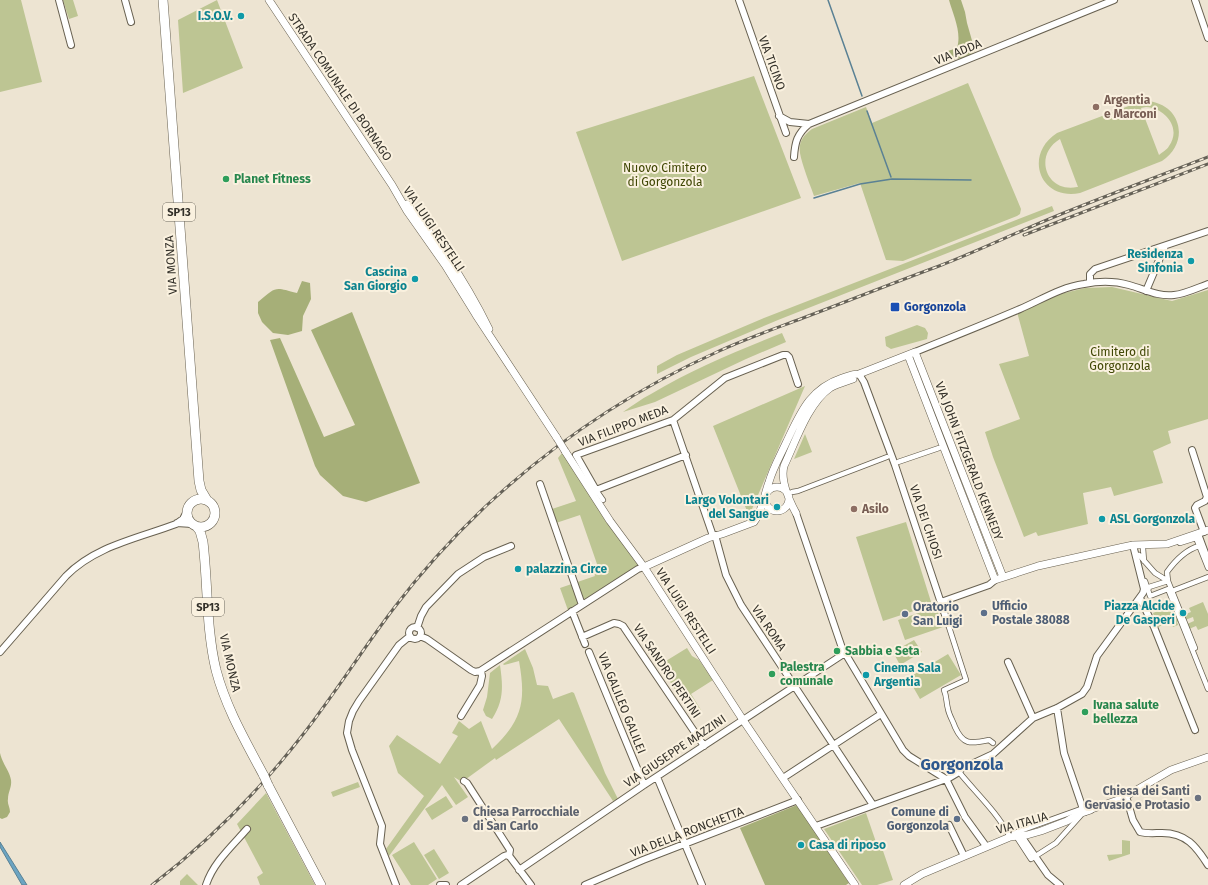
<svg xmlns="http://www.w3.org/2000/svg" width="1208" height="885" font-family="'Fira Sans',sans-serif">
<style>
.green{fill:#bdc593;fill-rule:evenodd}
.forest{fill:#a6af78}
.water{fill:#6ba4c2;stroke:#5a8194}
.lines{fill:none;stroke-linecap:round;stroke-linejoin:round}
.stream{stroke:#5a8194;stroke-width:1.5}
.pedestrian-casing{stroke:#686151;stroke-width:6}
.minor-casing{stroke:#686151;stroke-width:8}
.tertiary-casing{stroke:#686151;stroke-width:8}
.primary-casing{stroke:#686151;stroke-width:10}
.pedestrian{stroke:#fff;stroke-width:4.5}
.minor{stroke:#fff;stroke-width:6}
.tertiary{stroke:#fff;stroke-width:7}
.primary{stroke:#fff;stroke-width:9}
.rail-casing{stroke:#666258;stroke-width:3}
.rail{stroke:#faf1df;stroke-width:1.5;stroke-dasharray:4.5;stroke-linecap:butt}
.tertiary-bridge-casing{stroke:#686151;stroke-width:8;stroke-linecap:butt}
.primary-bridge-casing{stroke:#686151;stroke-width:10;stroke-linecap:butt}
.tertiary-bridge{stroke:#fff;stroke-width:7}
.primary-bridge{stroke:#fff;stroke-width:9}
.culture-dot{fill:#0f9aa8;stroke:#faf1df;stroke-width:1.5}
.education-dot{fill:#8d6e63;stroke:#faf1df;stroke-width:1.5}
.leisure-dot{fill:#2e9e5b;stroke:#faf1df;stroke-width:1.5}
.transit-dot{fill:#1a4fb4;stroke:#faf1df;stroke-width:1.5}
.service-dot{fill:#5c6f8a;stroke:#faf1df;stroke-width:1.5}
.worship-dot{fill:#6b7280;stroke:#faf1df;stroke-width:1.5}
.labels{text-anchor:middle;stroke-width:4;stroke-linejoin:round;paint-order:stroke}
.shield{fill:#faf1df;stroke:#6f6a60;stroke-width:1}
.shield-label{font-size:11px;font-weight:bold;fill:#333029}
.culture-label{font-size:12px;font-weight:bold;fill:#0d838f;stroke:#faf1df;text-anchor:end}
.street-label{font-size:12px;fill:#333029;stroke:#faf1df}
.education-label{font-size:12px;font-weight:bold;fill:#785e54;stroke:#faf1df;text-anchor:start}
.park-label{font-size:12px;fill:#414805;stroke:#faf1df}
.leisure-label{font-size:12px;font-weight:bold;fill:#27864d;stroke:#faf1df;text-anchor:start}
.transit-label{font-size:12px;font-weight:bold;fill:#164399;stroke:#faf1df;text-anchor:start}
.service-label{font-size:12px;font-weight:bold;fill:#4e5e75;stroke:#faf1df;text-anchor:start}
.worship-label{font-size:12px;font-weight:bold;fill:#5b616d;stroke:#faf1df;text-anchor:end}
.district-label{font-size:16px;font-weight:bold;fill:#2e588e;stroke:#faf1df}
</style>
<rect width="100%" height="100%" fill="#ede4d2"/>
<path class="green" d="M0,0H21L42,82L0,92Z
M63,0H73L78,16L69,19Z
M217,0L243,68L183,93L178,20Z
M754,76L801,198L622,261L576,132Z
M968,83L1021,209L1020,214L1017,216L903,261L886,260L860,183L814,196C811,187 807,178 804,168C799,152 795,141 812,129L866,107L872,123Z
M1145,101C1181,102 1191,142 1162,161L1080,193C1040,201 1023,155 1057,133L1134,104ZM1146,107C1165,108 1182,128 1169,146C1167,150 1162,152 1159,155L1141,108ZM1060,139L1078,187H1077C1046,193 1033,155 1060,139Z
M1052,206L1054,211L778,320L691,357L657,374V366L677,355L764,318Z
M1112,287L1172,301L1208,290V419L1168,431L1171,443L1153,451L1163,483L1114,496L1111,487L1083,493L1088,524L1038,536L1036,532L1024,537L993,457L985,432L1020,419L999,364L1029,356L1017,312L1056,295L1085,288Z
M917,325L925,328L928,333L927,339L891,349L886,346L885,337Z
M782,333L786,342L746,359L655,402L623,412C632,406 641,399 651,394C692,369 737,351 782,333Z
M805,386L749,516L713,426Z
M805,434L812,452L794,459Z
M562,453L643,567L569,613L560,588L595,576L591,566L597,564L580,515L553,524L549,510L576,501L558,458Z
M906,522L932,605L883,621L856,537Z
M1172,600L1180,621L1177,622L1178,625L1173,627L1171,622L1158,627L1153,613L1168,607L1166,602Z
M1203,602L1208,614V626L1198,630L1196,626L1189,629L1187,624L1194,621L1193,617L1185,620L1183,615L1191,612L1189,608Z
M936,607L943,627L905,640L898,620Z
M914,640L922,652L900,665L893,652Z
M687,648L692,656L699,660L713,680L691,694L701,710L690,716L691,714L667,677L669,675L661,664Z
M525,649L533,668L537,685L548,686L553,699L572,692L574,693L605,773L618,799L613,801L559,719L496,760L495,758L462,782L454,777L468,797L456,805L442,785L389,856L386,849L424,796L398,773L389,746L397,735L440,764L458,736L452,733L459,721L469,729L481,721L492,749C523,720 526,701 519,661L504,665L503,664Z
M948,654L961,675L920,699L908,678Z
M500,665C503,686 504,701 492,719L486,716L483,710L487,697L490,673Z
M358,782L360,787L333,797L331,792Z
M266,793L315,885H260L257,877L263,873L237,824Z
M446,796L453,807L432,820L425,809Z
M866,813L877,845H881L893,880L877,885H862L824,829Z
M1122,840L1130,841V854L1109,861L1107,855L1122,854Z
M414,842L437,879L428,885H411L392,855Z
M434,849L449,873L439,879L424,855Z
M187,874L198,885H180V881Z"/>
<path class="forest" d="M949,0H961L965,12L967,23L975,51L968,57L951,60L945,59L944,55L948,51L957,48C962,32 953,15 949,0Z
M302,281L310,283L311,299L303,316L302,331L288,335L273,333L262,322L258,313V302C277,286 274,287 297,293Z
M352,312L420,483L366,502L343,496L320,475L315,466L270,340L280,338L324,437L355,425L311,330Z
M0,753C2,763 10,772 11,780C12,787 8,792 8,799C7,804 10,807 10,812L7,817L2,819L0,818Z
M797,805L849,883L846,885H765L740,828Z"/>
<path class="water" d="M0,842L27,885H22L0,847Z"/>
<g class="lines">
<path class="stream" d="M828,0L862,96
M867,111L891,177
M814,198L860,184L892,179L971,180"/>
<g class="pedestrian-casing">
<path id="pedestrian" d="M898,462L939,448
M596,490L603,500
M792,492L798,491L887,457
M1180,543L1196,538L1208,568
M1143,548L1144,561
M1139,555L1155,573L1168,581
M1145,581L1150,596L1168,589L1208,689
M1168,581L1167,572C1175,561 1185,550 1199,546
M1148,591L1149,587L1168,581L1195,648
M1172,591L1208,577
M948,624L966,680L944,690C947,697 946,702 948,709C949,715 953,721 955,727C963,745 970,744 989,740L993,743
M959,772C976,793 997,812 1010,837
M1089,806L1091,811L1082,814L1056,843L1031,859L1014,833Z"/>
</g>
<g class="minor-casing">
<path id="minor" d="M59,0L71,45
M125,0L131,22
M739,0L786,133
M1195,0L1208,38
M779,116L790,122L809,124
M794,157C795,142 797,134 809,124L1114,0
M1090,283V274L1095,269L1208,231
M1146,291L1165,246
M915,352C950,338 985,324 1020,309C1041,300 1061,287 1084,284C1099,281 1115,281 1129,285C1144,289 1158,297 1174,295C1185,294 1197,288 1208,284
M859,374L864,382L895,465L948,624
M673,420L713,536
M1192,450L1207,497L1205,501L1197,505L1195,508L1204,532
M686,455L596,490L576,455L673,420L725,378L783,355H787L789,357L798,384
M540,484L582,605
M796,513L842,648L903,750L909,756L946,779L964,815
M177,523L192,524
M1198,534L1208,561
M715,535L726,575L741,605L873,805
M1140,598L1154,627L1195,730
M941,602L989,585L995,580
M572,611L585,644
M409 633a6 6 0 1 1 12 0a6 6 0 1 1-12 0Z
M417,628L421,616L426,607L458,574L484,557L511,546
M420,636L427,639L471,670L475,672L480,671L638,569L644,567
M582,637L614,623L619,624L623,626L704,746
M0,652L66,576C95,546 139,538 176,524L183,519L186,513
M589,652L644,785
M1008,662L1033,718
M1057,708L1064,753L1084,812
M461,716L480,685L482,676L481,671
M657,777L702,885
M783,778L881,714
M464,781L467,783L508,847L510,850L509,856
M1126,796L1133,820L1140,832C1147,834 1155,833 1162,833C1186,833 1196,846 1208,865
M965,817L986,846
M949,825L964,856
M816,826L949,778L959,772L961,769L993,754L1033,718L1057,708L1082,694L1087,687L1097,656L1143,593L1144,589L1133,545
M1021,836L1048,875L1060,885
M519,870L644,785L845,653
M206,885C213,863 232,846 247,829
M396,885L380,844L382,826L352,750L347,733L349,721L353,711L359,701L399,645L410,636
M440,885H446
M461,885L504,856L507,855L510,857L531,885
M585,885L643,860L798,800"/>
</g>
<g class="tertiary-casing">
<path id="tertiary" d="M269,0L392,185L407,211L445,265L476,315L557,438
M407,204C439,242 467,284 489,329
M908,355L995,580L1038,566L1119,548L1133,545L1167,544L1208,530
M565,451L610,521L644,567L743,720L855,885
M765 499a12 12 0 1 1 24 0a12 12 0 1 1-24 0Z
M796,513C789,500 780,481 784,466C795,443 808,403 830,388C837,384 845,382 853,379
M644,567L708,538L722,534L754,522C763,510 764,495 769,482C773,468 780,456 786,443C800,414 809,389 842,378C848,376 853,374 859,374L915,352L1003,577
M904,885L922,874L1010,837L1027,835L1041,831L1067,821L1080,813L1121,799L1171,770L1208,757"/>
</g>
<g class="primary-casing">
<path id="primary" d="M163,0L199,481L201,490L207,500
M187 513a14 14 0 1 1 28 0a14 14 0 1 1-28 0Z
M196,526L200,531L203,542C208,584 206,628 216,670C226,708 246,742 264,776
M268,785L321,885"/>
</g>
<use href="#pedestrian" class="pedestrian"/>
<use href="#minor" class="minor"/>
<use href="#tertiary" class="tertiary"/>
<use href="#primary" class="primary"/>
<g class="rail-casing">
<path id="rail" d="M1024,235L1208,164
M152,885C208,842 258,792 301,737C334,695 362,650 394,608C422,571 453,537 487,505C555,442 633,390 717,352C745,339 774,329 803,318C848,301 893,283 939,266C978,251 1015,233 1054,217C1105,196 1157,177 1208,157"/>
</g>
<use href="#rail" class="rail"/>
<g class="tertiary-bridge-casing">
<path id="tertiary-bridge" d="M557,438L565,451"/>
</g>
<g class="primary-bridge-casing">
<path id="primary-bridge" d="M264,776L268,785"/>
</g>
<use href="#tertiary-bridge" class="tertiary-bridge"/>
<use href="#primary-bridge" class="primary-bridge"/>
</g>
<g class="culture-dot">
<circle cx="241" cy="16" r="4"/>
<circle cx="1191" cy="261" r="4"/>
<circle cx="415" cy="279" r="4"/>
<circle cx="777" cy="507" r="4"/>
<circle cx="1102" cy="519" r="4"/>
<circle cx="518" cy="569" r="4"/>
<circle cx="1183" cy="613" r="4"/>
<circle cx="866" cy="675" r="4"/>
<circle cx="801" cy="845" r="4"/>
</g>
<g class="education-dot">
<circle cx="1096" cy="107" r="4"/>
<circle cx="854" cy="509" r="4"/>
</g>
<g class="leisure-dot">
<circle cx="226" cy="179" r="4"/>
<circle cx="837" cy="651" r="4"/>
<circle cx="772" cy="674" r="4"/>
<circle cx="1085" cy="712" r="4"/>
</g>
<rect class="transit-dot" x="890" y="302" width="10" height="10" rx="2"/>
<g class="service-dot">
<circle cx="984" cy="613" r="4"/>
<circle cx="905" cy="614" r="4"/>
<circle cx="957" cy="819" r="4"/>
</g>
<g class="worship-dot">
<circle cx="1198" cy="798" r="4"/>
<circle cx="465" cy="819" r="4"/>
</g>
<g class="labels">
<g class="shield">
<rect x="163" y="203" width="32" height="18" rx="3"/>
<rect x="192" y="598" width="32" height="18" rx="3"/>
</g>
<g class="shield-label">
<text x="179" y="216">SP13</text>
<text x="208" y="611">SP13</text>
</g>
<g class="culture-label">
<text x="233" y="20">I.S.O.V.</text>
<text x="1183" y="258">Residenza<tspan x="1183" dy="14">Sinfonia</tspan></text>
<text x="407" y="276">Cascina<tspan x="407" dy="14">San Giorgio</tspan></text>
<text x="769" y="504">Largo Volontari<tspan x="769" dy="14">del Sangue</tspan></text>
<text x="1110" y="523" text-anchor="start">ASL Gorgonzola</text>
<text x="526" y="573" text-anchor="start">palazzina Circe</text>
<text x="1175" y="610">Piazza Alcide<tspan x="1175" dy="14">De Gasperi</tspan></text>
<text x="874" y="672" text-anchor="start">Cinema Sala<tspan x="874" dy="14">Argentia</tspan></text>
<text x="809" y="849" text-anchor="start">Casa di riposo</text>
</g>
<g class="street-label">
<text transform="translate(958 52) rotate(-22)" y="4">VIA ADDA</text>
<text transform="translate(772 63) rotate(70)" y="4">VIA TICINO</text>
<text transform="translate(340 87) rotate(56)" y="4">STRADA COMUNALE DI BORNAGO</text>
<text transform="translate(434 229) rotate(56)" y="4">VIA LUIGI RESTELLI</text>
<text transform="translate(171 265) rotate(-94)" y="4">VIA MONZA</text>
<text transform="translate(623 426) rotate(-21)" y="4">VIA FILIPPO MEDA</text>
<text transform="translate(969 461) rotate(69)" y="4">VIA JOHN FITZGERALD KENNEDY</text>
<text transform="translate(926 522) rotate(71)" y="4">VIA DEI CHIOSI</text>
<text transform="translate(686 611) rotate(57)" y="4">VIA LUIGI RESTELLI</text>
<text transform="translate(769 628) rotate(56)" y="4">VIA ROMA</text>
<text transform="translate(230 663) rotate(77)" y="4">VIA MONZA</text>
<text transform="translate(667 671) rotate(56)" y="4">VIA SANDRO PERTINI</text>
<text transform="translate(622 703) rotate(68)" y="4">VIA GALILEO GALILEI</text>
<text transform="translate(675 751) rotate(-34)" y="4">VIA GIUSEPPE MAZZINI</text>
<text transform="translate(1022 823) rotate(-16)" y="4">VIA ITALIA</text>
<text transform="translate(687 832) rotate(-21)" y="4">VIA DELLA RONCHETTA</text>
</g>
<g class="education-label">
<text x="1104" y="104">Argentia<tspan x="1104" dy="14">e Marconi</tspan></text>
<text x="862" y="513">Asilo</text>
</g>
<g class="park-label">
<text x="665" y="172">Nuovo Cimitero<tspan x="665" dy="14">di Gorgonzola</tspan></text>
<text x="1120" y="356">Cimitero di<tspan x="1120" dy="14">Gorgonzola</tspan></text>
</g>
<g class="leisure-label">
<text x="234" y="183">Planet Fitness</text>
<text x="845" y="655">Sabbia e Seta</text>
<text x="780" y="671">Palestra<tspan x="780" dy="14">comunale</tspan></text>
<text x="1093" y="709">Ivana salute<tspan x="1093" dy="14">bellezza</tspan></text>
</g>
<g class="transit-label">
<text x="904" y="311">Gorgonzola</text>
</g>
<g class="service-label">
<text x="992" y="610">Ufficio<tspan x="992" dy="14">Postale 38088</tspan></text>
<text x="913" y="611">Oratorio<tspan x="913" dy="14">San Luigi</tspan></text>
<text x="949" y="816" text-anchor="end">Comune di<tspan x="949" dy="14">Gorgonzola</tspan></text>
</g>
<g class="worship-label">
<text x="1190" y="795">Chiesa dei Santi<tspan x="1190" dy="14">Gervasio e Protasio</tspan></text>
<text x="473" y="816" text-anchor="start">Chiesa Parrocchiale<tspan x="473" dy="14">di San Carlo</tspan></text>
</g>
<g class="district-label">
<text x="962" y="770">Gorgonzola</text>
</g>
</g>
</svg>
